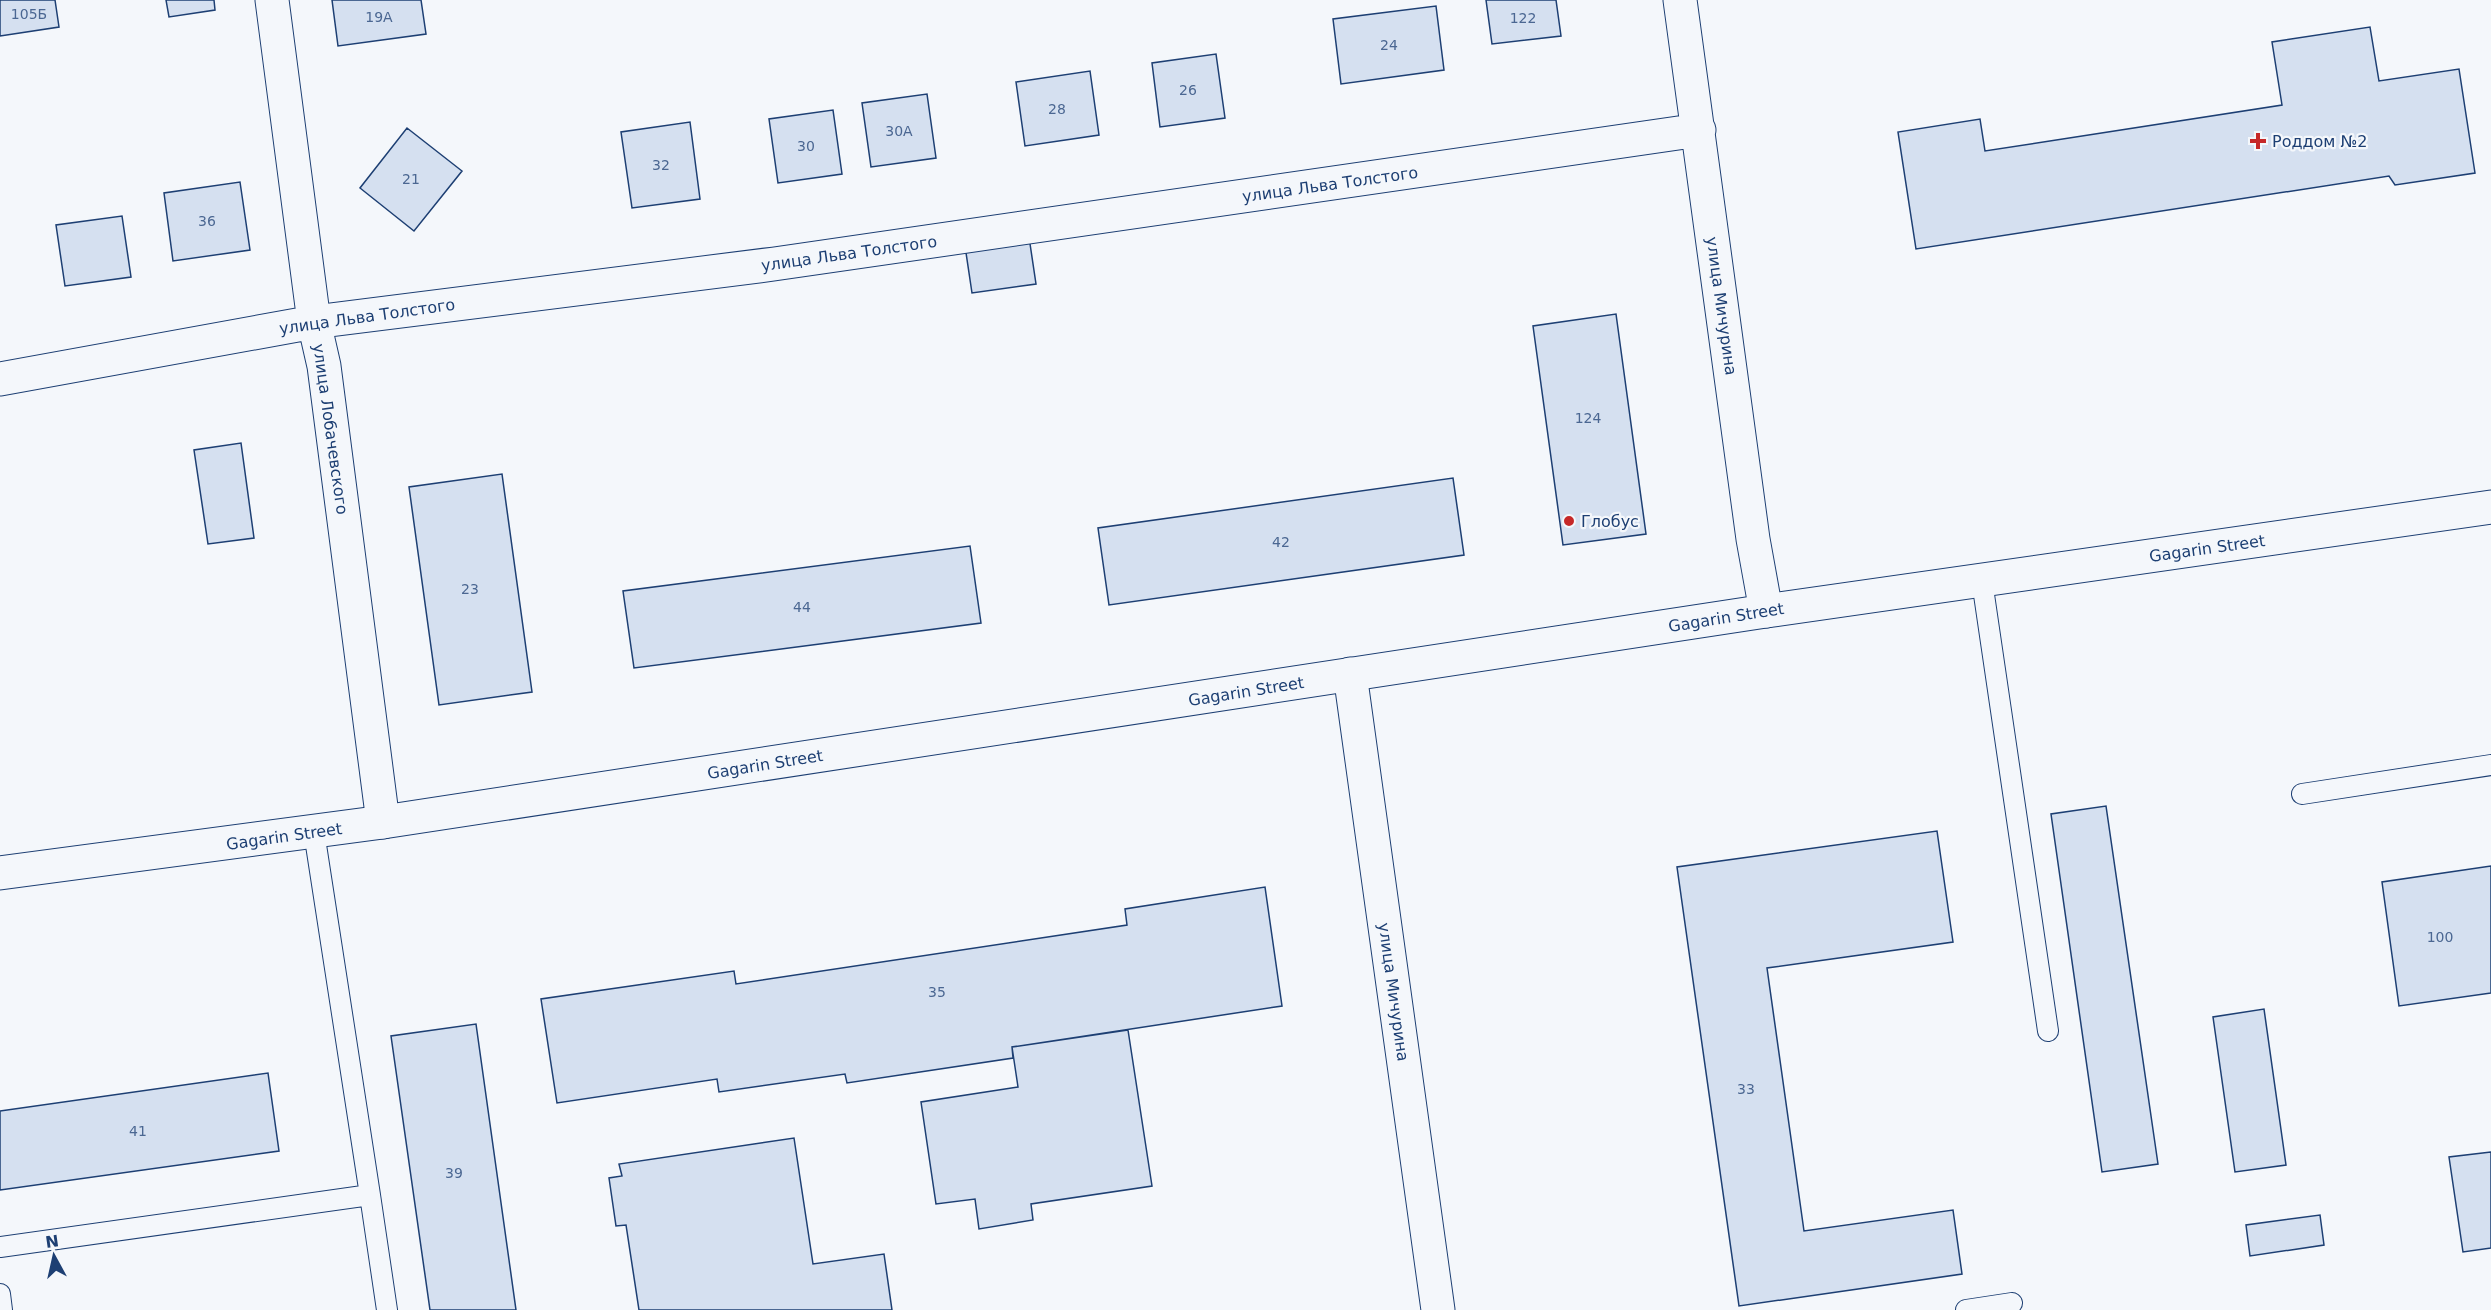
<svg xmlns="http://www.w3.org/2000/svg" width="2491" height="1310" font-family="'DejaVu Sans',sans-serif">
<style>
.building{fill:#d5e0f0;stroke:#1d3f73;stroke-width:1.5}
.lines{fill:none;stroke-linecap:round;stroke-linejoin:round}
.lane-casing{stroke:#1d3f73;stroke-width:22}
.street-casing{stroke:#1d3f73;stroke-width:35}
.secondary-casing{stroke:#1d3f73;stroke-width:35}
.lane{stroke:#f4f7fb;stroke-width:20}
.street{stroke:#f4f7fb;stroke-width:33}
.secondary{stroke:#f4f7fb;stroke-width:33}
.poi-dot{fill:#c62828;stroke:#f4f7fb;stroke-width:2}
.labels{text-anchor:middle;stroke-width:4.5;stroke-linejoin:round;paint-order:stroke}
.number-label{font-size:14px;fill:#4b6792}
.poi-label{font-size:16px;fill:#1d3f73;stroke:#f4f7fb;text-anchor:start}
.street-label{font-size:16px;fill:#1d3f73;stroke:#f4f7fb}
</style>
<rect width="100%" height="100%" fill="#f4f7fb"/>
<path class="building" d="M0,0H55L59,27L0,36Z
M166,0H214L215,10L169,17Z
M332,0H421L426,34L338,46Z
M1486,0H1556L1561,36L1492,44Z
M1436,6L1444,70L1341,84L1333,19Z
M2370,27L2379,81L2459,69L2475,173L2395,185L2389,176L1916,249L1898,132L1980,119L1985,151L2282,105L2272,42Z
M1216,54L1225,118L1160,127L1152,63Z
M1090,71L1099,135L1025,146L1016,82Z
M927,94L936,158L871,167L862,103Z
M833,110L842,174L778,183L769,119Z
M690,122L700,199L632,208L621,132Z
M407,128L462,171L414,231L360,188Z
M240,182L250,250L173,261L164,193Z
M122,216L131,277L65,286L56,225Z
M1029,237L1036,284L972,293L965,246Z
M1616,314L1646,534L1563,545L1533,326Z
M241,443L254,538L208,544L194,450Z
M502,474L532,692L439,705L409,487Z
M1453,478L1464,555L1109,605L1098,528Z
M970,546L981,623L634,668L623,591Z
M2106,806L2158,1164L2102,1172L2051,814Z
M1937,831L1953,942L1767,968L1804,1231L1953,1210L1962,1274L1739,1306L1677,867Z
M2491,866V993L2399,1006L2382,882Z
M1265,887L1282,1006L1012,1047L1013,1058L847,1083L845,1074L719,1092L717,1079L557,1103L541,999L734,971L736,984L1127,925L1125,909Z
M2264,1009L2286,1165L2235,1172L2213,1017Z
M476,1024L516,1310H430L391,1036Z
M1128,1030L1152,1186L1031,1204L1033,1220L979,1229L975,1199L936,1204L921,1102L1018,1087L1012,1047Z
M268,1073L279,1151L0,1190V1111Z
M794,1138L813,1264L884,1254L892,1310H639L626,1225L616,1226L609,1178L622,1176L619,1164Z
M2491,1152V1248L2463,1252L2449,1157Z
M2320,1215L2324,1245L2250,1256L2246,1225Z"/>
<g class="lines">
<g class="lane-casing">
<path id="lane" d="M1982,581L2048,1031
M2302,794L2491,765
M370,1195L387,1310
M0,1247L370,1195L314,832
M0,1294L2,1310
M1966,1310L2012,1303"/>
</g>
<g class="street-casing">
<path id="street" d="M272,0L314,322L324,366L383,822
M1680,0L1753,539L1766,611
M0,379L314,322L774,264L1699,130
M1350,674L1438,1310"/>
</g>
<g class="secondary-casing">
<path id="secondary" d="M0,873L383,822L1766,611L2491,507"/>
</g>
<use href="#lane" class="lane"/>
<use href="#street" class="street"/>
<use href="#secondary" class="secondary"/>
</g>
<g class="poi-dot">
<path d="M2255 132h6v6h6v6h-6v6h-6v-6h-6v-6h6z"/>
<circle cx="1569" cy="521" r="6"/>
</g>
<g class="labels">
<g class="number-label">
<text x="29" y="19">105Б</text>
<text x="379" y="22">19А</text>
<text x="1523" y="23">122</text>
<text x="1389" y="50">24</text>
<text x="1188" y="95">26</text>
<text x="1057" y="114">28</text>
<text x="899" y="136">30А</text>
<text x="806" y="151">30</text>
<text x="661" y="170">32</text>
<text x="411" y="184">21</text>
<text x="207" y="226">36</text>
<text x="1588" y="423">124</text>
<text x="1281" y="547">42</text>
<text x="470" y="594">23</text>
<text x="802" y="612">44</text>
<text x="2440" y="942">100</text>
<text x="937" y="997">35</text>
<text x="1746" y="1094">33</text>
<text x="138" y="1136">41</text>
<text x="454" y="1178">39</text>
</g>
<g class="poi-label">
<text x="2272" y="147">Роддом №2</text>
<text x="1581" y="527">Глобус</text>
</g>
<g class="street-label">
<text transform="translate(1330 184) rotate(-8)" y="6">улица Льва Толстого</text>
<text transform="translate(849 253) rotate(-8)" y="6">улица Льва Толстого</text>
<text transform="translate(1722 306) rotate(82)" y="6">улица Мичурина</text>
<text transform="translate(367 316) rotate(-8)" y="6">улица Льва Толстого</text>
<text transform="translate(331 429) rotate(82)" y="6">улица Лобачевского</text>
<text transform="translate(2207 548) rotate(-8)" y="6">Gagarin Street</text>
<text transform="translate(1726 617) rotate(-9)" y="6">Gagarin Street</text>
<text transform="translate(1246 691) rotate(-9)" y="6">Gagarin Street</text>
<text transform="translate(765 764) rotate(-9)" y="6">Gagarin Street</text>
<text transform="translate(284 836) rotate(-8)" y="6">Gagarin Street</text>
<text transform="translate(1394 992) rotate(82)" y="6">улица Мичурина</text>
</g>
</g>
<g transform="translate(54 1256) rotate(352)" stroke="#f4f7fb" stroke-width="4.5" paint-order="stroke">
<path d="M0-4.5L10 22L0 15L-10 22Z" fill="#1d3f73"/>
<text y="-9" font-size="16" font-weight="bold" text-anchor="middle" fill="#1d3f73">N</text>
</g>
</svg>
